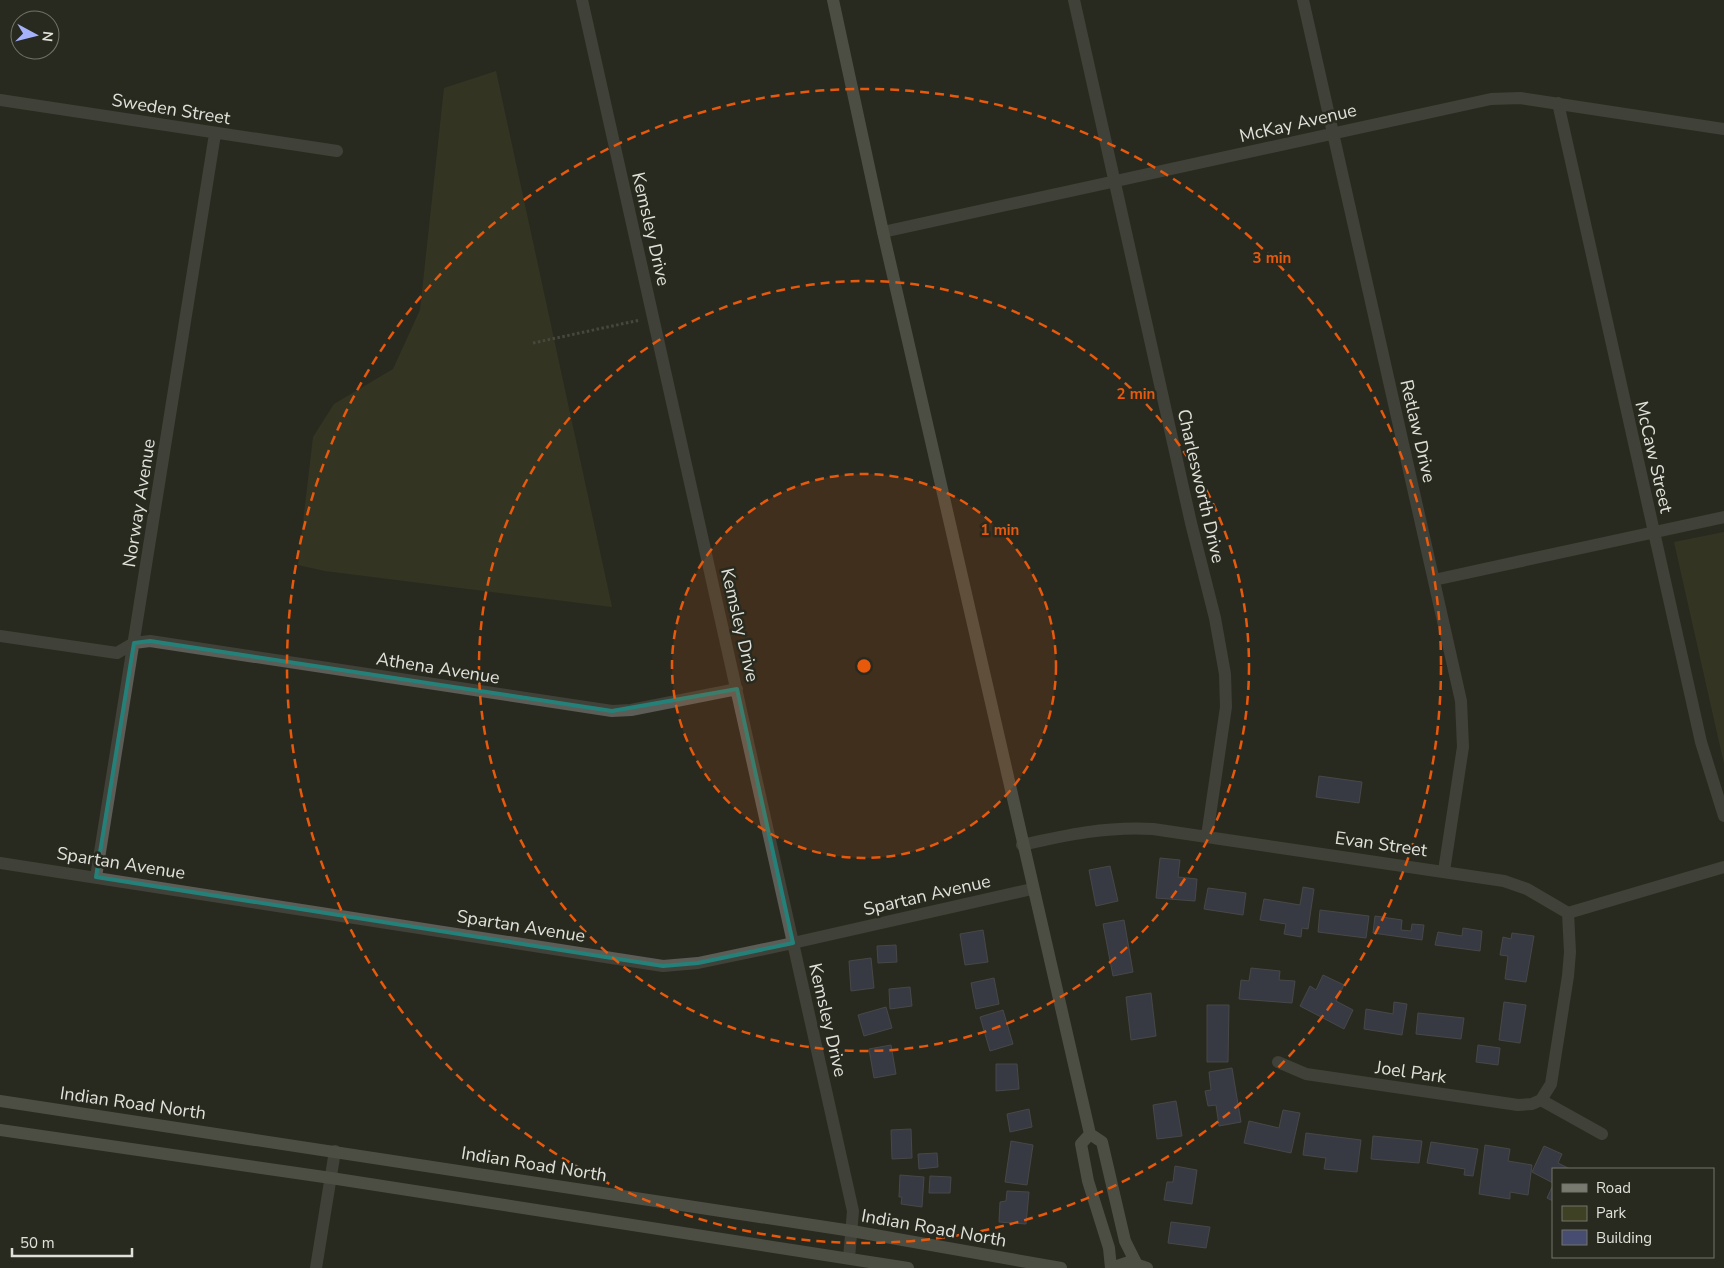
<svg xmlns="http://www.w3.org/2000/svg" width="1724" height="1268" font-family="'Nunito Sans',sans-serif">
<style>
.green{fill:#3f4125}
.building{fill:#474d70;stroke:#696c78}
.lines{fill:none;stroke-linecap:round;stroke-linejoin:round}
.path{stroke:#6a6b62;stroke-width:3;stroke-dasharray:2.5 2.5;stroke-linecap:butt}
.street{stroke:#5c5d57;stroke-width:12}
.secondary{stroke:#787a70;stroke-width:12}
.marked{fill:none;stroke:#248179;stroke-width:4;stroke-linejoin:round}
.ring{fill:none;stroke:#e8590c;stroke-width:2.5;stroke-dasharray:9 6}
.labels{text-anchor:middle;stroke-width:5;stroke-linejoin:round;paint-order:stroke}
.street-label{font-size:18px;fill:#e0e1da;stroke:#292a1f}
.centre{fill:#e8590c;stroke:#292a1f;stroke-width:2.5}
.ring-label{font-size:15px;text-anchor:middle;font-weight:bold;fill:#e8590c;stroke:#292a1f;stroke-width:5;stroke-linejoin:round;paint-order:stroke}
</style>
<rect width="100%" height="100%" fill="#292a1f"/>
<path class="green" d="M496,71L612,607L325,571L298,565L313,437L334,404L393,369L420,310L444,88Z
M1724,532V764L1674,542Z"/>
<path class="building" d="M1319,776L1362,782L1359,803L1316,797Z
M1160,858L1180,860L1178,877L1197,879L1195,901L1156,898Z
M1110,866L1118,901L1096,906L1089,870Z
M1303,887L1314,889L1308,929L1302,928L1301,937L1284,934L1286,924L1260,920L1264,899L1300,905Z
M1208,888L1246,893L1243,915L1204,909Z
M1320,910L1369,916L1366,938L1318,932Z
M1375,916L1402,920L1401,930L1411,931L1412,924L1424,925L1422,940L1373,933Z
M1124,920L1133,972L1113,976L1103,924Z
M1463,928L1482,931L1480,951L1435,945L1438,932L1462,936Z
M983,930L988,962L965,965L960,934Z
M1512,933L1534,936L1526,982L1505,979L1508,956L1500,955L1503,937L1511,939Z
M896,945L897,962L878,963L877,946Z
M871,958L874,988L851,991L849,961Z
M1251,968L1280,971L1279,980L1295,981L1292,1003L1239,999L1241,980L1249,981Z
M1323,975L1344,985L1336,1001L1353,1010L1344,1029L1300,1006L1310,986L1316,990Z
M994,978L999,1004L976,1009L971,983Z
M910,987L912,1006L890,1009L889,989Z
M1151,993L1156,1036L1131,1040L1126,997Z
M1394,1002L1407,1004L1402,1035L1364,1029L1366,1009L1393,1014Z
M1504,1002L1526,1005L1520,1043L1499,1040Z
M1207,1005H1229L1228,1062H1207Z
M886,1007L892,1028L864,1036L858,1015Z
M1003,1010L1013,1044L990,1051L980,1017Z
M1418,1013L1464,1018L1461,1039L1416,1034Z
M891,1045L896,1074L874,1078L869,1049Z
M1478,1045L1500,1048L1498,1065L1476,1062Z
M996,1064H1017L1019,1089L996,1091Z
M1232,1068L1241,1122L1219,1126L1216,1105L1208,1106L1205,1091L1211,1090L1209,1072Z
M1176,1101L1182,1136L1157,1139L1153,1105Z
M1029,1109L1032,1127L1010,1132L1007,1114Z
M1283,1110L1300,1113L1291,1153L1244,1143L1249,1121L1279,1128Z
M911,1129L912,1158L892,1159L891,1130Z
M1306,1133L1361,1140L1357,1172L1324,1169L1326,1158L1303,1155Z
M1373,1136L1422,1141L1419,1163L1371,1159Z
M1011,1141L1033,1145L1027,1185L1005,1182Z
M1431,1142L1478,1149L1473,1176L1464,1175L1465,1169L1427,1163Z
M1485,1145L1510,1149L1508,1161L1532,1165L1528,1195L1510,1192V1199L1479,1194Z
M1544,1146L1562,1154L1558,1163L1570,1169H1553V1183L1532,1172Z
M937,1153L938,1167L919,1169L918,1154Z
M1175,1166L1197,1170L1192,1204L1164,1200L1167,1182H1173Z
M900,1175L924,1177L922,1207L901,1204L902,1197H899Z
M930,1176L951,1177L950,1193H929Z
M1553,1185V1201L1547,1198Z
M1007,1191L1029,1192L1026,1224L999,1222L1000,1202L1006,1201Z
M1171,1222L1210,1227L1206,1248L1168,1243Z"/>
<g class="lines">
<path class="path" d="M533,343L640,320"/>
<path class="street" d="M582,0L853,1211L849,1258
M1074,0L1191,523L1215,618L1225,674L1226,707L1207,836
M1303,0L1461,701L1463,747L1444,871
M0,100L337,151
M1558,103L1701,742L1724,816
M883,232L1491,99L1520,98L1724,129
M1434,580L1724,517
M0,636L117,653L134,643L150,641L612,711L631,710L737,689
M1022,845C1066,835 1108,826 1153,829L1504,881L1527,889L1568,913L1724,867
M0,863L663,966L698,963L793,943L1032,889
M96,877L215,134
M1278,1062L1306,1074L1518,1105L1532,1104L1541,1100L1551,1084L1568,976L1570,952L1568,913
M1541,1100L1602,1134
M316,1268L335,1151"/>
<path class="secondary" d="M833,0L883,232L1090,1134L1102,1142L1125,1241L1136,1263
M0,1101L852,1231L1061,1268
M0,1130L331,1178L908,1268
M1090,1134L1081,1144L1088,1181L1109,1248L1111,1268
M1111,1268L1129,1262L1147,1268"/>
</g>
<path d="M0 0H1724V1268H0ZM150,641L612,711L737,689L793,943L698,963L663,966L96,877L134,643Z" fill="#292a1f" fill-opacity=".55" fill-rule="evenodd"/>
<path class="marked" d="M150,641L612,711L737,689L793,943L698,963L663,966L96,877L134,643Z"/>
<circle cx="864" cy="666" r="192" fill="#e8590c" fill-opacity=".12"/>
<g class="ring">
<circle cx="864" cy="666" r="192"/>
<circle cx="864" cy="666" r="385"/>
<circle cx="864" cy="666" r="577"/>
</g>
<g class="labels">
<g class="street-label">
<text transform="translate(171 109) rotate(9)" y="6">Sweden Street</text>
<text transform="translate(1298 123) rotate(-13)" y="6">McKay Avenue</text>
<text transform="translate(651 229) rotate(77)" y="6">Kemsley Drive</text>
<text transform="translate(1418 431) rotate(77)" y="6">Retlaw Drive</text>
<text transform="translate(1654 457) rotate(77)" y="6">McCaw Street</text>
<text transform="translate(1201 486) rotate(77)" y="6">Charlesworth Drive</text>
<text transform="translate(139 503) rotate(-81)" y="6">Norway Avenue</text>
<text transform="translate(740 625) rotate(77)" y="6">Kemsley Drive</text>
<text transform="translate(438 668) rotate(9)" y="6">Athena Avenue</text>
<text transform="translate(1381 844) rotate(8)" y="6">Evan Street</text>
<text transform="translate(121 863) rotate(9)" y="6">Spartan Avenue</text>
<text transform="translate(927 895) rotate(-13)" y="6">Spartan Avenue</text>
<text transform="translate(521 926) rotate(9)" y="6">Spartan Avenue</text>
<text transform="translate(828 1020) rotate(77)" y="6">Kemsley Drive</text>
<text transform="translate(1411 1072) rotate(8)" y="6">Joel Park</text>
<text transform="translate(133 1103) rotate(8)" y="6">Indian Road North</text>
<text transform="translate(534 1164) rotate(9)" y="6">Indian Road North</text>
<text transform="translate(934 1228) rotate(10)" y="6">Indian Road North</text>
</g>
</g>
<circle cx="864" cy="666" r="8" class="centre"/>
<g class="ring-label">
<text x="1272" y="263">3 min</text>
<text x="1136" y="399">2 min</text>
<text x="1000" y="535">1 min</text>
</g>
<rect x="1552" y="1168" width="162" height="90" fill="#292a1f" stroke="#72736a"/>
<rect x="1562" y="1184" width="25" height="8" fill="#787a70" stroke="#72736a"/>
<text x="1596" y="1193" font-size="15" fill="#e0e1da">Road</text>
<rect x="1562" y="1206" width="25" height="15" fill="#3f4125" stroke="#72736a"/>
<text x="1596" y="1218" font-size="15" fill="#e0e1da">Park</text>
<rect x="1562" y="1230" width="25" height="15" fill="#474d70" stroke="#72736a"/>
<text x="1596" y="1243" font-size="15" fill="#e0e1da">Building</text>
<g transform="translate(35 35) rotate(97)"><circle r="24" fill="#292a1f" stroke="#72736a"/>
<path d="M0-4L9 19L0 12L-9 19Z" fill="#a6b1fc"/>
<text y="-8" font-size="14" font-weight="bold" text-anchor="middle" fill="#e0e1da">N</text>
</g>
<path d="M12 1248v8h120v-8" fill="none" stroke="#e0e1da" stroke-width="2.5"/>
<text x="20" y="1248" font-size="15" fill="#e0e1da" stroke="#292a1f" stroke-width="4" paint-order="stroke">50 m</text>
</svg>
